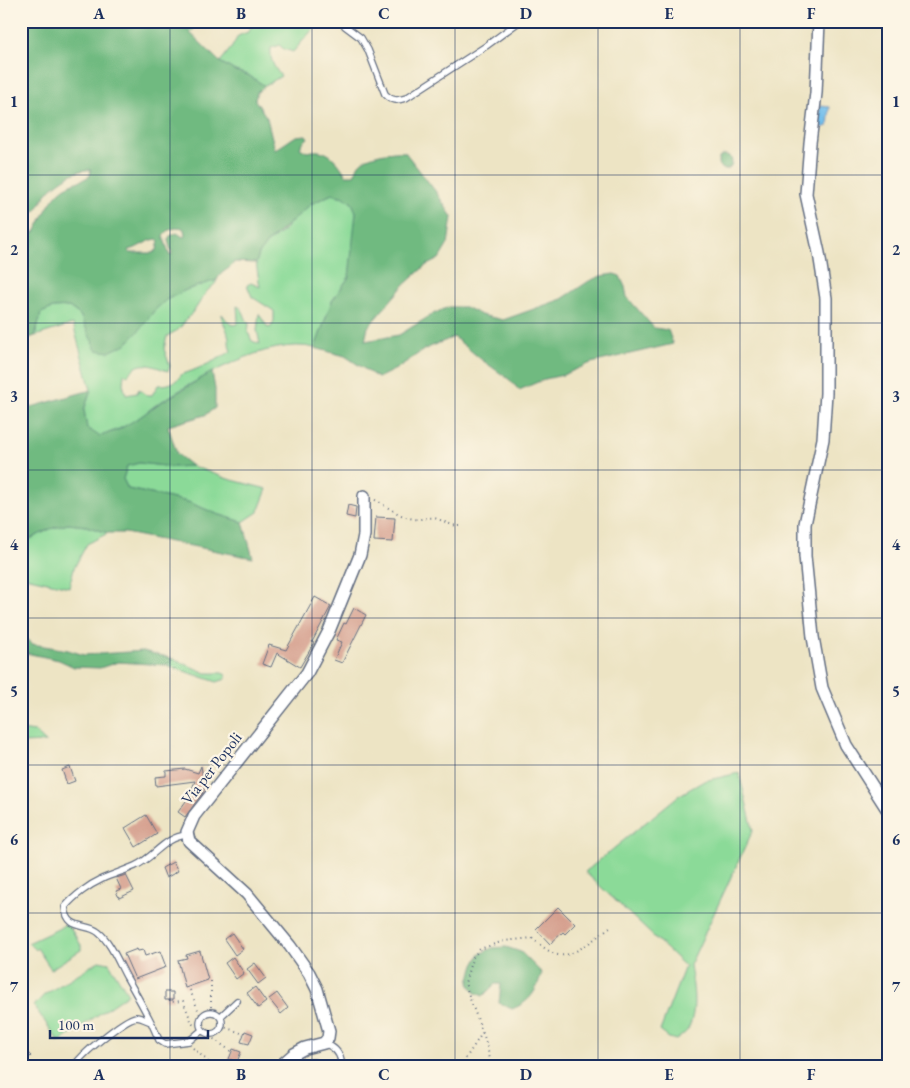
<svg xmlns="http://www.w3.org/2000/svg" width="910" height="1088" font-family="'EB Garamond',serif">
<style>
.green{fill:#8bda98;stroke:#53847b}
.forest{fill:#70ba80;stroke:#46746f;fill-rule:evenodd}
.water{fill:#72beeb;stroke:#4676a4}
.building{fill:#d6a08f}
.lines{fill:none;stroke-linecap:round;stroke-linejoin:round}
.service-casing{stroke:#646e82;stroke-width:8}
.minor-casing{stroke:#646e82;stroke-width:14}
.path{stroke:#646e82;stroke-width:2;stroke-dasharray:1 4;stroke-linecap:butt}
.service{stroke:#fff;stroke-width:5.5}
.minor{stroke:#fff;stroke-width:11}
.grid{fill:none;stroke:#1b2f5e;stroke-width:1;stroke-opacity:0.55}
.labels{text-anchor:middle;stroke-width:4.5;stroke-linejoin:round;paint-order:stroke}
.street-label{font-size:16px;fill:#1b2f5e;stroke:#fcf5e5}
.neatline{fill:none;stroke:#1b2f5e;stroke-width:2}
.grid-label{font-size:16px;text-anchor:middle;font-weight:bold;fill:#1b2f5e}
</style>
<rect width="100%" height="100%" fill="#fcf5e5"/>
<filter id="ink" filterUnits="userSpaceOnUse"><feTurbulence type="fractalNoise" baseFrequency=".02" numOctaves="2"/><feDisplacementMap in="SourceGraphic" scale="10" xChannelSelector="R" yChannelSelector="G"/><feConvolveMatrix kernelMatrix="1 2 1 2 8 2 1 2 1" color-interpolation-filters="sRGB"/></filter>
<filter id="wash" filterUnits="userSpaceOnUse"><feTurbulence type="fractalNoise" baseFrequency=".0096" numOctaves="4" result="noise"/><feDisplacementMap in="SourceGraphic" scale="20" xChannelSelector="R" yChannelSelector="G"/><feGaussianBlur stdDeviation="1.12" result="paint"/><feColorMatrix in="noise" values="0 0 0 0 0 0 0 0 0 0 0 0 0 0 0 0 0 1.4 0 .05"/><feComposite in="paint" operator="in"/></filter>
<g filter="url(#wash)">
<rect width="100%" height="100%" fill="#ede4c4"/>
<path class="green" d="M178,21H201L190,33Z
M252,21H320L293,52L284,49L279,45L271,48C270,60 273,66 281,76L265,86L248,75L235,71L220,62L232,47L238,36L248,32L253,24Z
M332,194L344,197L352,203L356,211V227L349,277L332,301L315,348C268,336 198,379 159,403C152,407 146,413 140,417C127,426 114,432 98,436L87,429L84,410L91,390L73,324L35,336L41,313L53,308L69,307L80,315L88,330L138,332C146,321 154,308 166,300C181,290 200,285 217,280L215,284L207,291L196,308L178,330L167,336L164,349L170,366L168,371C151,366 141,358 128,375L124,374L123,384L126,395L137,393L139,389L147,395H152L158,385C169,385 176,383 182,374C190,373 226,356 231,351C228,345 230,340 228,334C226,326 222,323 222,314L228,322L233,325L237,324L238,320L237,306C245,309 244,318 249,324L248,332L252,341L260,344L257,330L259,314L268,328L271,327L274,321V311L252,297L247,285L251,283L260,287L256,263L259,254L266,244L283,231L298,214L311,204Z
M139,463L172,467L192,466L228,479L267,489L258,512L243,522L217,514L188,502L128,489L123,479L127,466Z
M68,524L86,526L108,533L87,544L74,568L69,587L21,576V545L24,542L50,529Z
M171,658L206,673H222L226,675V679L217,682L166,665L171,663Z
M21,730L35,732L46,742L21,743Z
M739,773L753,830L690,965C693,986 698,1009 688,1029C686,1033 680,1037 676,1040L669,1038L660,1031L685,966L585,872L678,796L704,781Z
M67,923L81,945V950L51,969L37,948L35,950L28,943L58,929Z
M99,961L109,963L128,994L59,1042L34,1006L44,995Z"/>
<path class="forest" d="M21,21H81C88,24 95,25 102,21H178L220,62L235,71L248,75L265,86L257,92L255,100L267,118L275,150L296,136L306,135L308,138L303,142L300,148L307,152C327,147 336,159 346,175H354C356,172 357,167 359,164C367,154 393,151 405,152L436,192L452,217L448,244L439,259L425,266L404,285L368,327L365,341L399,335L433,314L449,307H465L481,315L503,320L562,299L589,281L601,276L614,274L620,276L625,287L627,297L654,328L668,330L673,344L591,363L563,375L545,379L519,390L510,380L482,360L454,337L425,349L396,369L378,378L345,356L315,348L332,301L349,277L356,212L352,203L344,197L332,194L311,204L266,244L259,254L256,263L234,262C231,270 221,270 217,280L186,290L166,300L154,311L138,332L126,344L109,352L96,350L80,315L69,307L53,308L41,313L35,336L21,341V252C26,246 26,234 35,232C43,218 50,198 64,188C71,183 82,181 90,176L91,170C78,168 59,181 50,190C44,196 41,204 36,210C32,215 29,216 28,223L21,228ZM180,227L184,229L185,236L183,237L177,233L170,236L168,240L172,254L170,256L163,236L169,230ZM157,239L159,241L157,250L153,253H130L128,250C138,249 146,240 157,239Z
M718 162a7 7 0 1 1 14 0a7 7 0 1 1-14 0Z
M212,372L215,389V408L205,415L168,426L177,454L192,466L172,467L139,463L127,466L123,479L128,489L188,502L217,514L243,522L253,558L125,533H108L86,526L68,524L50,529L24,542L21,545V410L91,390L84,410L87,428L99,436L118,430L140,417L158,404Z
M21,635L32,644L68,650L84,655L143,651L171,658V664L166,665L118,662L100,668L74,667L59,660L21,652Z
M506,947L521,952L542,973C536,992 530,1002 512,1009L499,1003L501,984H495L483,996L474,992L469,983L473,967L480,954L492,948Z"/>
<path class="water" d="M820,106L830,107L828,126H826L824,128L818,125Z"/>
<g id="blocks">
<path class="building" d="M348,505L356,507L355,518L346,516Z
M376,517L395,518L393,542L374,541Z
M315,597L331,606L312,642L314,643L300,667L277,653L271,667L262,664L269,645L286,650Z
M354,608L366,615L342,663L334,660L342,642L336,640L344,623L346,624Z
M201,766L203,778L205,779L203,780L205,785L202,794L185,817L178,812L189,797L195,781L156,786L155,777L166,776V771L185,769L198,773Z
M70,767L75,781L67,784L62,770Z
M146,815L157,834L136,847L125,828Z
M173,862L178,871L166,878L162,868Z
M126,875L134,891L119,898L116,891L121,889L116,878Z
M558,907L575,924L565,934L563,932L550,944L536,929Z
M232,933L243,949L235,955L224,939Z
M137,949L138,951L143,950L145,956L160,951L166,967L135,979L124,954Z
M200,951L208,980L185,988L178,960L187,958L186,955Z
M233,957L244,973L236,979L225,963Z
M255,963L266,978L258,984L247,969Z
M255,987L266,1002L258,1008L247,993Z
M165,992H173V1000H165Z
M277,993L288,1008L281,1014L269,999Z
M245,1031L253,1034L249,1044L241,1042Z
M21,1046L31,1056L21,1066Z
M233,1049L241,1052L237,1062L229,1059Z"/>
</g>
</g>
<g filter="url(#ink)">
<use href="#blocks" fill-opacity="0" stroke="#646e82" stroke-width="1"/>
<g class="lines">
<g class="service-casing">
<path id="service" d="M345,26L361,38L368,50L385,94C392,101 397,101 406,98L486,46L520,21
M200 1023a11 11 0 1 1 22 0a11 11 0 1 1-22 0Z
M220,1017L237,1001
M151,1022C143,1006 135,992 127,978C119,964 111,942 98,932C87,923 67,931 65,907C74,896 89,885 102,879C113,874 124,871 135,866C155,857 164,837 187,835
M324,1043C333,1047 339,1051 341,1061L336,1067
M74,1067C79,1056 124,1019 136,1017C140,1017 146,1020 151,1022L159,1040L165,1044L189,1041L202,1030
M301,1067C310,1058 320,1064 331,1067"/>
</g>
<g class="minor-casing">
<path id="minor" d="M819,21L816,93L810,143L806,194L819,253L826,298V393L823,439L805,524V556L813,637L822,688L846,745L889,812
M279,1067L294,1054L305,1048L324,1043L328,1038L329,1031L317,989L309,973L290,946L247,894L189,841L187,832L194,816L307,673L329,631L360,555L364,535V496"/>
</g>
<path class="path" d="M375,500C388,507 400,517 414,519C421,520 427,517 434,518C443,520 450,526 460,526
M190,990L201,1017
M169,1000L170,1002L183,1001L192,1023L195,1027
M211,1012V981
M221,1026L244,1034
M212,1034L214,1039L232,1052
M193,1048L214,1067
M460,1067L483,1032
M492,1067L485,1039L470,999L465,983L470,965L473,957L480,949L504,941L532,938C539,944 546,950 555,954C571,961 596,937 610,927"/>
<use href="#service" class="service"/>
<use href="#minor" class="minor"/>
</g>
</g>
<path class="grid" d="M170,21V1067M312,21V1067M455,21V1067M598,21V1067M740,21V1067M21,175H889M21,323H889M21,470H889M21,618H889M21,765H889M21,913H889"/>
<g class="labels">
<g class="street-label">
<text transform="translate(211 768) rotate(-52)" y="6">Via per Popoli</text>
</g>
</g>
<rect width="910" height="1088" fill="none" stroke="#fcf5e5" stroke-width="55"/>
<path d="M50 1030v8h158v-8" fill="none" stroke="#1b2f5e" stroke-width="2.5"/>
<text x="58" y="1030" font-size="15" fill="#1b2f5e" stroke="#fcf5e5" stroke-width="4" paint-order="stroke">100 m</text>
<rect x="28" y="28" width="854" height="1032" class="neatline"/>
<g class="grid-label">
<text x="99" y="19">A</text>
<text x="241" y="19">B</text>
<text x="384" y="19">C</text>
<text x="526" y="19">D</text>
<text x="669" y="19">E</text>
<text x="811" y="19">F</text>
<text x="14" y="107">1</text>
<text x="896" y="107">1</text>
<text x="14" y="255">2</text>
<text x="896" y="255">2</text>
<text x="14" y="402">3</text>
<text x="896" y="402">3</text>
<text x="14" y="550">4</text>
<text x="896" y="550">4</text>
<text x="14" y="697">5</text>
<text x="896" y="697">5</text>
<text x="14" y="845">6</text>
<text x="896" y="845">6</text>
<text x="14" y="992">7</text>
<text x="896" y="992">7</text>
<text x="99" y="1080">A</text>
<text x="241" y="1080">B</text>
<text x="384" y="1080">C</text>
<text x="526" y="1080">D</text>
<text x="669" y="1080">E</text>
<text x="811" y="1080">F</text>
</g>
</svg>
